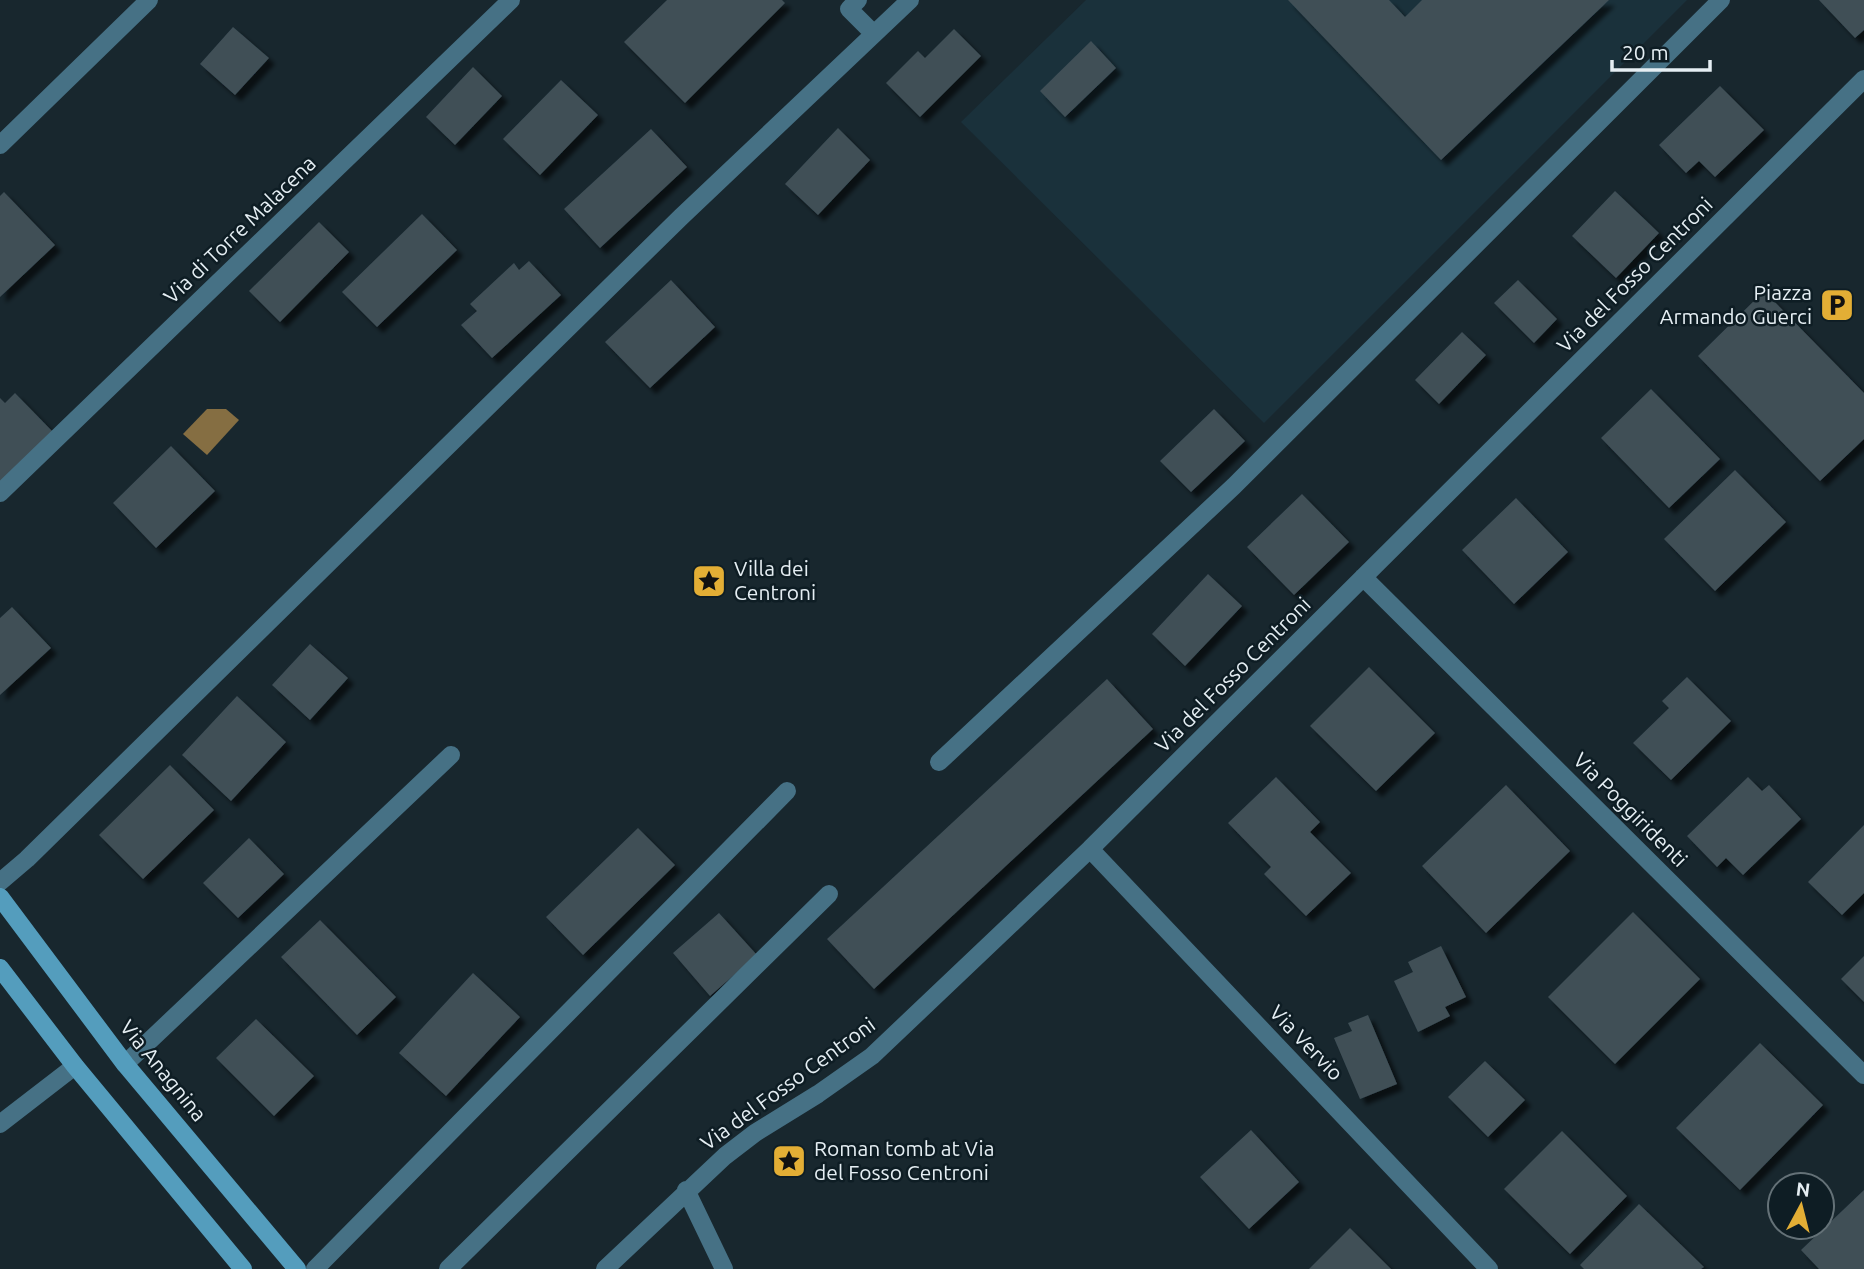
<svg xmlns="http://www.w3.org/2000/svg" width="1864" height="1269" font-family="Ubuntu,sans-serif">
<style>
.built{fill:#1a313b}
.water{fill:#856e42}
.building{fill:#3f4f57;filter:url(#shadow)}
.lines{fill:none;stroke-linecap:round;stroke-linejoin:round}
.lane{stroke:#467185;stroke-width:18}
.street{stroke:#467185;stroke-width:18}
.secondary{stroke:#549dbd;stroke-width:18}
.labels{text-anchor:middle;stroke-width:5;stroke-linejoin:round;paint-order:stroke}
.street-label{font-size:21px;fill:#e5eef3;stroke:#0e1d24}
.poi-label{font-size:21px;fill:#e5eef3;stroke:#0e1d24;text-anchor:start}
</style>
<defs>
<filter id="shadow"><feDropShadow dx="6" dy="6" stdDeviation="2" flood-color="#0009"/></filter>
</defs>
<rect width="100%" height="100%" fill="#18272e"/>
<path class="built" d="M1086,0H1687L1264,423L961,122Z"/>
<path class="water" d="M207,409H226L239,420L207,455L183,434Z"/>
<path class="building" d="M667,0H782L785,3L685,103L624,42Z
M1288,0H1389L1405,17L1422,0H1609L1441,160Z
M1819,0H1864V30L1855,38Z
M233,27L269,58L235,95L200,64Z
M954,29L981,56L920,117L886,83L918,51L925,58Z
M1091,41L1116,68L1065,117L1040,91Z
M473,67L502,96L455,145L426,117Z
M561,80L598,115L540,175L503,139Z
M1720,86L1764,130L1715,177L1699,161L1686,173L1659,145Z
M838,128L870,160L818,215L785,184Z
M651,129L687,167L600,248L564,209Z
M1615,191L1659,233L1616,278L1572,236Z
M4,192L55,245L0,297V196Z
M422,214L457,250L377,327L342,292Z
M319,222L349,252L280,322L249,291Z
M529,261L561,295L492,358L461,325L477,311L470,304L514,263L519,270Z
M671,280L715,327L650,388L605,342Z
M1518,280L1557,319L1534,343L1494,303Z
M1764,291L1864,393V439L1820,481L1698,356Z
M1462,332L1486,355L1439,404L1415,380Z
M1651,389L1720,459L1669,508L1601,438Z
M15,393L54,433L0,485V398L5,403Z
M1214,409L1245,441L1191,492L1160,461Z
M171,446L215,491L156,548L113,503Z
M1735,470L1786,522L1715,591L1664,539Z
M1302,494L1349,542L1294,595L1247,547Z
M1516,498L1568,552L1514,604L1462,550Z
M1208,574L1242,606L1185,666L1152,634Z
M12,607L51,648L0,695V618Z
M310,644L348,678L310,720L272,685Z
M1369,667L1435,733L1376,791L1310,726Z
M1687,677L1731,721L1671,780L1633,743L1669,708L1662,701Z
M1107,679L1153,729L874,989L827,939Z
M237,696L286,742L231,801L182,755Z
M170,765L214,810L143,879L99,835Z
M1276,777L1320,822L1310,832L1351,873L1306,916L1264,874L1271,867L1228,823Z
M1748,777L1762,791L1769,785L1801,819L1743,875L1726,858L1717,867L1687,836Z
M1506,785L1570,851L1486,933L1422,866Z
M1864,825V893L1842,915L1808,882Z
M638,828L675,865L583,955L546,917Z
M249,838L284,874L238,918L203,883Z
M1633,912L1700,979L1615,1064L1548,997Z
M719,913L757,955L710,996L673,953Z
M320,920L396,997L357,1035L281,957Z
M1441,946L1466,997L1445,1007L1450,1016L1418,1032L1394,981L1413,972L1408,962Z
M1864,956V1002L1841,979Z
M473,973L520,1017L446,1096L399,1053Z
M1368,1015L1397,1084L1360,1099L1334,1038L1352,1031L1348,1023Z
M256,1019L314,1076L274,1116L216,1058Z
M1760,1043L1823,1105L1740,1190L1676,1128Z
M1485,1061L1525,1100L1488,1137L1448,1097Z
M1251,1130L1299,1182L1249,1229L1200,1177Z
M1562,1131L1627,1196L1570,1254L1504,1189Z
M1864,1190V1269H1819L1801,1250Z
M1639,1204L1704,1267L1701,1269H1584L1580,1265Z
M1350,1228L1391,1269H1309Z"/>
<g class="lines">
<path class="lane" d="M939,762L1234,486L1721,0
M125,1064L451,755
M0,1124L75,1066
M315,1269L787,791
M448,1269L829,894"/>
<path class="street" d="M858,0L849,9L874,34
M0,145L149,0
M0,493L511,0
M1363,577L1864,1075
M1090,849L1489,1269
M0,882L27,859L681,217L910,0
M686,1190L724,1269
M605,1269L725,1156L755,1133L818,1094L872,1056L1090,849L1864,79"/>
<path class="secondary" d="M0,897L125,1064L297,1269
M0,968L75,1066L243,1269"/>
</g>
<defs>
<g id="parking-square" transform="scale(1.75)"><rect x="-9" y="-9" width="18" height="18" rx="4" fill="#e3ae35" stroke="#0e1d24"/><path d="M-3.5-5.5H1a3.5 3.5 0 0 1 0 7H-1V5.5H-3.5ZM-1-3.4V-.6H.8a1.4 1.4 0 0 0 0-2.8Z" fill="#111"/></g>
<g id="sight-square" transform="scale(1.75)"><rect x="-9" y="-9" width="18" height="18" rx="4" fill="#e3ae35" stroke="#0e1d24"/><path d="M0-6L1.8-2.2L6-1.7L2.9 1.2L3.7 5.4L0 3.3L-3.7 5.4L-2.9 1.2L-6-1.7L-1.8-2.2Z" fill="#111"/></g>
</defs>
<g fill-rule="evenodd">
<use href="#parking-square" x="1837" y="305"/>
<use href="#sight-square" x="709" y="581"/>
<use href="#sight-square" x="789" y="1161"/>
</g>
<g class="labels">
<g class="street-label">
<text transform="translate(240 230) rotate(-44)" y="7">Via di Torre Malacena</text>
<text transform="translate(1635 275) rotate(-45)" y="7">Via del Fosso Centroni</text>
<text transform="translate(1233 675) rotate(-45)" y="7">Via del Fosso Centroni</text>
<text transform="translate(1630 810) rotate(45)" y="7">Via Poggiridenti</text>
<text transform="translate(1306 1043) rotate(46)" y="7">Via Vervio</text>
<text transform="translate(163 1071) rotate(51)" y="7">Via Anagnina</text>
<text transform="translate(788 1084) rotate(-36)" y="7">Via del Fosso Centroni</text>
</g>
<g class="poi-label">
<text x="1812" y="300" text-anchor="end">Piazza<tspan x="1812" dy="24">Armando Guerci</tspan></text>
<text x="734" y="576">Villa dei<tspan x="734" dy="24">Centroni</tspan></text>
<text x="814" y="1156">Roman tomb at Via<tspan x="814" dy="24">del Fosso Centroni</tspan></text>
</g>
</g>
<g transform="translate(1801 1206) rotate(7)"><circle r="33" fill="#0e1d24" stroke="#647177" stroke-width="2"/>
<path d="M0-5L12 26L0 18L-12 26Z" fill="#e3ae35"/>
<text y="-10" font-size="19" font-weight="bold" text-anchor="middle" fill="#e5eef3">N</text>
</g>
<path d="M1612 60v10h98v-10" fill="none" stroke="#e5eef3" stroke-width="3.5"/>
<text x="1622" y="60" font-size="21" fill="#e5eef3" stroke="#0e1d24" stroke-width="5" paint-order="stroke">20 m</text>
</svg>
